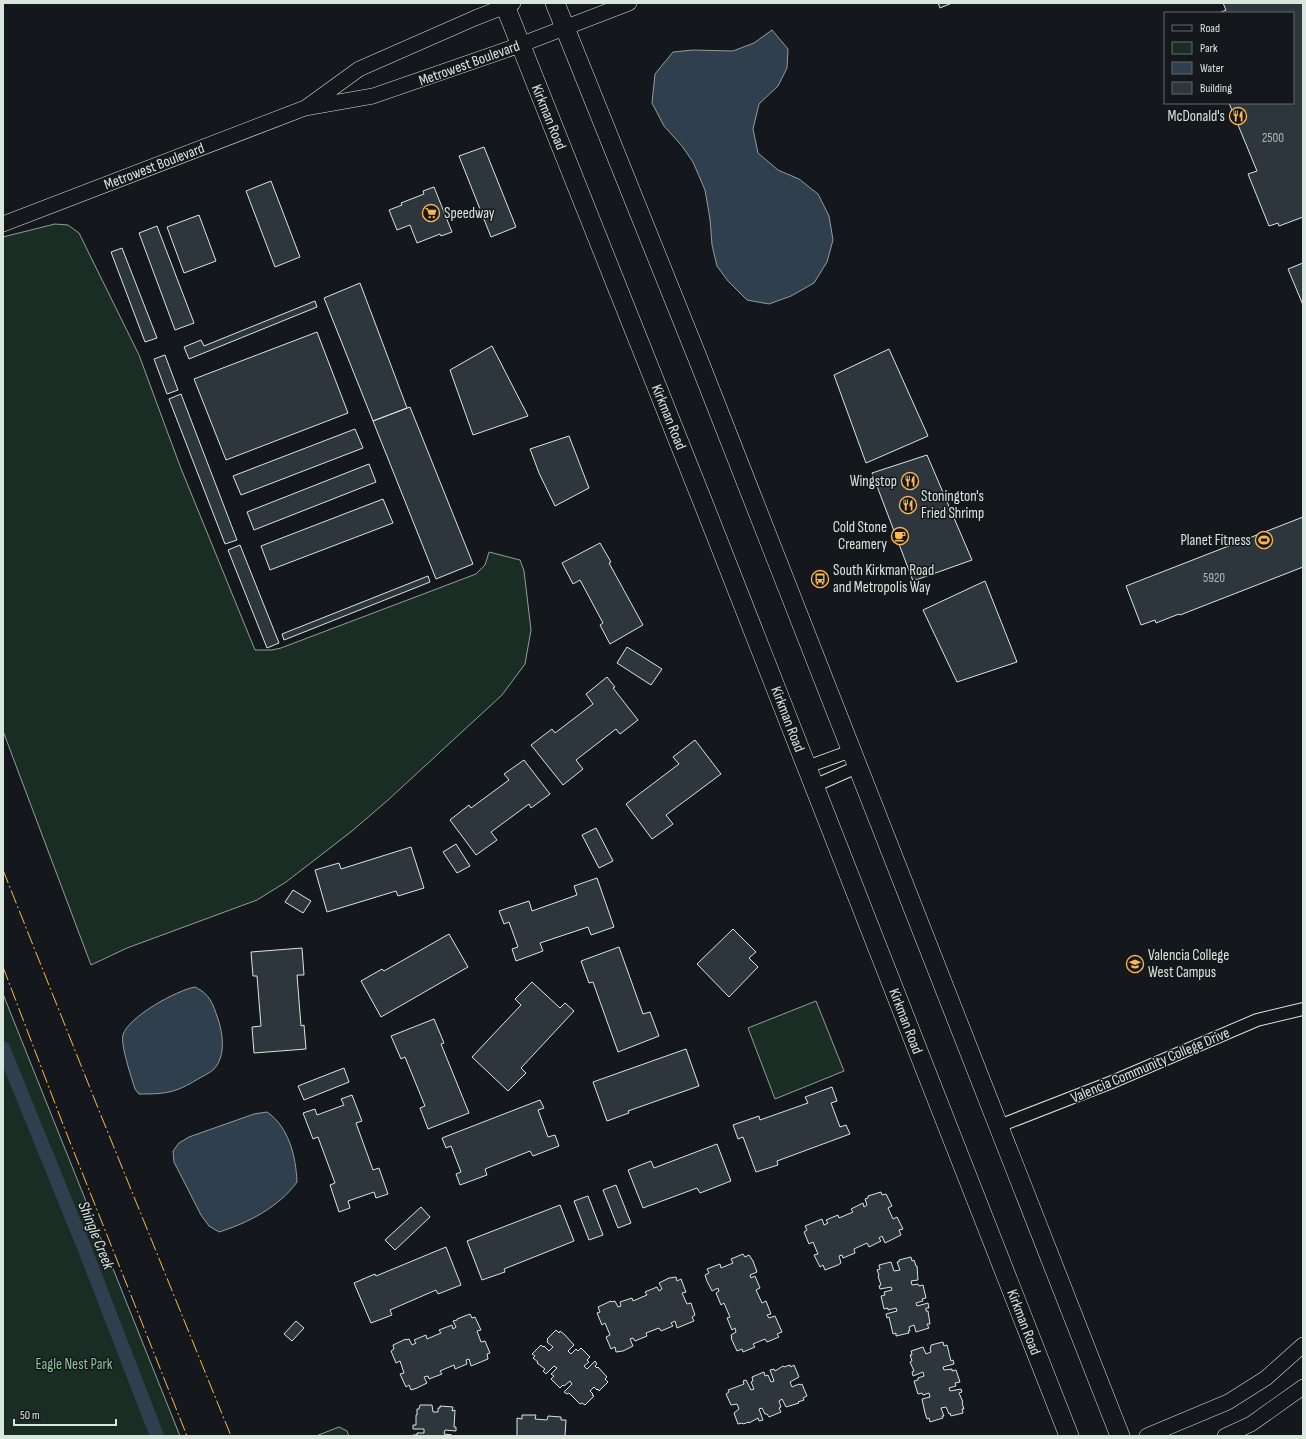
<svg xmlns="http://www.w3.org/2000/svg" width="1306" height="1439" font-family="'Sofia Sans Condensed',sans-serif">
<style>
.green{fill:#1a2d24;stroke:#939e99}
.water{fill:#2f3f4d;stroke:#939e99}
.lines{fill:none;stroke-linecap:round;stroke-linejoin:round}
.canal{stroke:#2f3f4d;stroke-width:14}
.building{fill:#2c363c;stroke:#d8e6dc}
.minor-casing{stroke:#d8e6dc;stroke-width:14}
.tertiary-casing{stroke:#d8e6dc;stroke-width:16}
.primary-casing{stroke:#d8e6dc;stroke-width:20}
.minor{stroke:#14181c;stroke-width:12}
.tertiary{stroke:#14181c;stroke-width:15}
.primary{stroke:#14181c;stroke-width:19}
.power{stroke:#ffb74d;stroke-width:1;stroke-dasharray:14 3 2 3;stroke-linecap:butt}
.labels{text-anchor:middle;stroke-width:3;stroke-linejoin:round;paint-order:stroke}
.number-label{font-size:13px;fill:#adbab4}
.street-label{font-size:15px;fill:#d8e6dc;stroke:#14181c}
.poi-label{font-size:15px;fill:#d8e6dc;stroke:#14181c;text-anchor:end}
.park-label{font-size:15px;fill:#8ac095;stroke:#14181c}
.water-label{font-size:16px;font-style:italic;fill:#d8e6dc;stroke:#14181c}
</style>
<rect width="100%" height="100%" fill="#14181c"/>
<path class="green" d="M55,224L68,225L79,233L139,355L180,466L255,650H272L281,648L476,574L485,565L489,552L520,560L524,571L531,630L525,664L502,695L388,800L352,831L286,882L257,900L127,948L91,965L3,731V237Z
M3,994L180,1436H3Z
M816,1001L844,1071L775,1099L748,1028Z
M339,1427L347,1431L349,1436H316Z"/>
<path class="water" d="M772,30L788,49L787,68L778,86L759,104L753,129L758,153L778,170L799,179L818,194L829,216L833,240L827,262L814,283L791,296L769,304L747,300L728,281L717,266L712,245L710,219L705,190L693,162L682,146L664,126L652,103L655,74L673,52L693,50L733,51L754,43Z
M195,987C210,994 213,1004 218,1019C223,1034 226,1056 214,1069C210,1073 203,1076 198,1079C175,1093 166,1094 139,1094L135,1089C132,1079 120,1044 123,1035C128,1017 177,990 195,987Z
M267,1112C289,1127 296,1157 297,1182C279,1207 248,1223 219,1232L209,1226L201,1215L174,1162L173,1151L179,1143L189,1137L254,1114Z"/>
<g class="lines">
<path class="canal" d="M3,1048L84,1247L157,1436"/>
</g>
<path class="building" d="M938,3H952L940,8Z
M1223,3H1303V217L1279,226L1278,223L1269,226L1248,174L1257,171L1229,103H1293V13H1219L1226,10Z
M484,147L516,227L491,237L459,156Z
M271,181L300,257L275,267L246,191Z
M434,187L452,232L441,236L440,234L417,243L410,225L397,230L389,210L402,205L401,203L424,194L423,191Z
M199,215L216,261L184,273L167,227Z
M157,226L194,323L175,330L139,233Z
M122,248L157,338L145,342L111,252Z
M1303,263V305L1288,269Z
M360,283L407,408L373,421L324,298Z
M315,301L317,307L189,359L184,347L201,340L204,346Z
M317,332L348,413L226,460L194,379Z
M492,346L528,416L473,435L450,370Z
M889,349L928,436L866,463L834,375Z
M165,355L178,390L167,394L154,359Z
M181,394L237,540L225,544L169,399Z
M410,407L473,564L436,579L373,421Z
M355,429L363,448L241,495L233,476Z
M569,436L589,488L555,506L539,473L530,449Z
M927,455L972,560L913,581L872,473Z
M369,464L376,482L254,530L247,512Z
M383,499L393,523L270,570L261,546Z
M1303,517V567L1180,615L1179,614L1156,623L1155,620L1141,625L1126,586Z
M600,543L611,562L609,563L643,625L610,644L600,625L603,623L580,580L573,584L562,563Z
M240,545L279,643L267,648L228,550Z
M428,576L430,582L284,640L282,634Z
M985,581L1017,662L957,682L923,610Z
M627,647L662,669L651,685L617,663Z
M607,677L615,687L613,688L638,720L620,734L616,729L576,760L583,769L563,785L531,745L552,729L555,733L593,704L586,694Z
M695,740L721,774L666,815L673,824L652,839L626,804L679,764L673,757Z
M524,760L550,794L531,808L529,804L491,832L497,840L476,855L450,820L469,805L471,808L509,780L504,774Z
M596,828L613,861L599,868L582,835Z
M456,844L470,866L457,873L443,852Z
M411,847L424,888L398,896L396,891L327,912L315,870L339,863L341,869Z
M597,878L614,927L591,935L588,927L540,943L543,951L516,961L512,949L518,947L509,922L504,924L499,911L529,901L532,911L577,895L574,886Z
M293,890L311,901L303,913L285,902Z
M733,929L756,952L749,958L758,967L729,997L697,964Z
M449,934L468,967L381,1017L361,981L382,969L384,971Z
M619,947L643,1014L650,1012L659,1036L618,1052L593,982L589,983L581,961Z
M302,948L304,975H297L301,1026L304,1025L306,1049L254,1053L252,1027L261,1026L257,976H253L251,952Z
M532,982L560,1008L565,1003L574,1011L521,1068L526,1073L508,1091L472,1057L521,1005L515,999Z
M434,1019L444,1043L441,1044L469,1113L428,1129L420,1108L425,1106L405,1057L401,1059L391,1036Z
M686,1049L699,1086L628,1111L629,1113L607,1121L593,1082Z
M344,1068L349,1082L304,1100L298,1086Z
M832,1087L837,1101L831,1103L840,1127L846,1125L850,1134L777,1161L778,1165L756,1172L743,1137L738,1139L733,1125L759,1116L760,1120L808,1103L805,1097Z
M352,1095L362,1121L356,1123L373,1170L379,1168L388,1194L376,1198L374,1192L348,1201L350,1208L339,1212L330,1185L335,1183L318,1137L313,1139L303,1113L315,1109L317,1115L344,1105L341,1099Z
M540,1100L544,1108L538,1110L548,1137L555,1135L559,1146L533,1156L530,1151L485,1169L487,1175L460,1185L456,1174L461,1172L451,1146L446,1148L442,1138Z
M717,1144L731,1181L700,1193L697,1188L643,1208L628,1170L651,1161L654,1168Z
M616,1185L631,1223L618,1228L603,1190Z
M881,1192L882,1195L886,1194L892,1206L888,1208L893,1219L897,1217L903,1229L899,1230L901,1235L885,1243L882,1236L879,1238L881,1241L869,1247L867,1243L854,1249L855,1253L843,1258L842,1255L839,1256L841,1263L838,1265L825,1270L823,1265L820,1267L814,1255L818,1254L813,1242L809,1244L804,1232L807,1230L805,1226L822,1219L824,1225L828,1223L826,1220L838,1215L839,1218L853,1212L851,1209L863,1203L864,1207L867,1205L865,1199L868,1198V1196Z
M588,1196L603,1235L589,1240L574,1201Z
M560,1205L574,1241L504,1269L505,1272L482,1280L467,1241Z
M421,1207L430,1217L395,1250L385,1240Z
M446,1247L461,1285L438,1294L436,1290L390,1310L392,1315L371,1323L354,1283L375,1274L376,1276Z
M743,1254L745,1257L749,1255L753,1261L757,1272L750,1275L751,1278L755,1276L760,1288L756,1290L762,1303L766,1301L771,1314L767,1315L769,1318L775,1316L782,1332L777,1334L779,1337L767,1342L765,1339L753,1344L755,1347L743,1352L742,1349L737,1351L731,1338H732L731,1335L736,1332L735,1328L732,1330L727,1318L730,1317L724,1303L721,1305L716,1293L719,1291L718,1288L712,1291L707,1281L705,1275L709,1273L707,1269L720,1264L721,1268L733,1263L731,1259Z
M911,1257L912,1261L914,1260L916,1266H917L918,1280L911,1281L912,1285L918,1284L919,1286L923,1285L926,1298L922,1299L923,1301L916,1303L917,1306L928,1303L929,1308H926V1311H928L930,1324H927L929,1328L916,1332L914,1325L909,1327L910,1331H908L909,1333L896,1336V1333L893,1334L889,1317L887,1318L886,1314L897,1311L896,1308L888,1310V1308L884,1309L881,1296L885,1295L884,1292L892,1290L891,1287L880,1289L879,1286L881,1285L878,1276L879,1275L877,1270L880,1269L879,1265L891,1262L894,1271L900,1270L897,1262H899V1260Z
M676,1277L677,1281L681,1279L686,1292L682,1293L687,1304L691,1303L695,1315L692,1317L694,1321L677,1328L675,1321L671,1323L673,1326L661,1331L659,1328L646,1333L647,1336L635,1341L633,1338L630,1339L633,1346L623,1351L616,1352L615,1347L611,1349L606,1337L610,1335L605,1323L602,1325L597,1313L600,1312L598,1307L611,1301L612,1302L615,1301L618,1307L621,1306L620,1302L632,1298L633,1301L647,1295L645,1292L657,1287L659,1291L662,1289L659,1283L669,1278Z
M470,1314L472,1318L475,1317L481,1330L477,1331L481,1342L485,1341L490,1353L487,1354L488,1359L471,1366L469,1359L466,1360L467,1364L455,1369L454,1365L440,1371L442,1374L429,1379L428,1376L424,1377L427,1383L417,1388L411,1390L409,1385L406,1387L400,1374L404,1373L400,1361L396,1363L391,1351L394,1349L393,1345L406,1339V1340L409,1339L412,1345L416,1343L414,1340L426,1335L427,1339L441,1333L439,1330L452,1325L453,1329L456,1327L453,1321L457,1320V1319Z
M296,1321L304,1328L292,1341L284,1334Z
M556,1330L559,1333L560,1331L565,1335L574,1345L568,1351L571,1354L576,1349L578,1351L581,1348L590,1357L587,1360L589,1362L584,1366L587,1369L595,1361L597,1364L595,1366L597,1368L598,1367L607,1377L605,1379L608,1382L599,1391L598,1389L597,1390L594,1387L590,1391L593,1394L592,1395L594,1396L585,1405L582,1403L580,1404L569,1393L567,1394L564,1392L572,1384L570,1381L564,1386L563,1385L560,1388L551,1379L554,1376L551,1374L557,1368L554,1366L546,1374L543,1371L545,1369L537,1363L538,1362L533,1358L535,1356L532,1354L541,1345L543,1347L544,1346L549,1351L553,1347L547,1342L548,1340L547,1339Z
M943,1342L944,1346L947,1345L951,1361L953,1360L954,1364L943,1367L944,1370L952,1369V1371L956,1370L960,1382L955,1383L956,1386L949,1388L950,1391L961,1389L962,1392L959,1393L963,1402L962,1403L964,1409H962L963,1413L951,1416L950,1413L949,1414L946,1407L941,1408L944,1416H942L943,1418L930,1422L929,1418L927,1419L925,1413L922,1399L930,1397L929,1393L923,1395L922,1393L918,1394L914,1381L918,1380V1378L924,1376L923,1372L913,1376L912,1372L914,1371L910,1362L912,1361L910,1355H912L911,1351L923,1347L926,1354L931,1352L930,1348L931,1347V1345Z
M790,1365L791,1367L794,1365L799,1377L790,1382L792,1387L799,1384L800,1385L802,1384L807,1396L803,1398L804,1400L798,1402L799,1403L786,1407L782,1399L779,1401L781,1407L779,1408L781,1412L769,1417L767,1414H765L762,1408L759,1409L763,1420L759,1421L758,1418L749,1423V1422L743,1424L742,1423L738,1424L734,1413L739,1409L737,1404L731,1405L726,1394L729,1392L728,1390L744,1384L743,1381L746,1380L751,1390L754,1389L751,1382L753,1381L752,1377L764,1372L765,1376L768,1375L771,1382L774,1381L770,1370L774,1369L775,1371L783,1366L784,1367Z
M420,1405H432L433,1412H438V1408H440V1406L453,1407L452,1411L455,1410L454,1427H456V1431L445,1430L444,1434L452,1435V1436H413V1435H417V1433H424V1429H413V1425H416V1415H417V1409H419Z
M522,1415H536L535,1419L547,1420L548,1416L561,1417V1420H566L565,1436H517V1418L522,1419Z"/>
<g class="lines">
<g class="minor-casing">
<path id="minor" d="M807,767L851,751
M814,786L857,767
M999,1126L1112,1082L1257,1020L1303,1009"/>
</g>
<g class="tertiary-casing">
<path id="tertiary" d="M308,106L359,69L475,18L513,3
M3,224L305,108L373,96L520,45L629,3
M1147,1436L1228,1402L1266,1378L1303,1345
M1225,1436L1251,1424L1303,1387"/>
</g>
<g class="primary-casing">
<path id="primary" d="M504,3L706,510L1069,1436
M555,3L698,359L1120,1436"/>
</g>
<use href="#minor" class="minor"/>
<use href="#tertiary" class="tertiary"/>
<use href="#primary" class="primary"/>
<path class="power" d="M3,870L100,1113L231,1436
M3,967L64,1127L187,1436"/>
</g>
<defs>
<g id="restaurant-ring" transform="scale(0.9)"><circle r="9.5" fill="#14181c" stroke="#ffb74d" stroke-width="1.5"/><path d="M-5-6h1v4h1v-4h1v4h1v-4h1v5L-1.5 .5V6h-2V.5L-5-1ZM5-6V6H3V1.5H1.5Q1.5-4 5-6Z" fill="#ffb74d"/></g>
<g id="supermarket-ring" transform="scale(0.9)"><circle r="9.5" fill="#14181c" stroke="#ffb74d" stroke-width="1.5"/><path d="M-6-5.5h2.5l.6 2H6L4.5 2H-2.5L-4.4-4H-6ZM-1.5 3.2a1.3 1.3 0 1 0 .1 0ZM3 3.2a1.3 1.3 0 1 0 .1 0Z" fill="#ffb74d"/></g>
<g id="cafe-ring" transform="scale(0.9)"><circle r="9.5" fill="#14181c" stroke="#ffb74d" stroke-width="1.5"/><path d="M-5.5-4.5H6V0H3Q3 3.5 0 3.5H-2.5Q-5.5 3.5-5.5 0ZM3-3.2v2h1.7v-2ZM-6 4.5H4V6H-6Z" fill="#ffb74d"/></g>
<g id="stadium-ring" transform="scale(0.9)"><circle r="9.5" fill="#14181c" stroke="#ffb74d" stroke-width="1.5"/><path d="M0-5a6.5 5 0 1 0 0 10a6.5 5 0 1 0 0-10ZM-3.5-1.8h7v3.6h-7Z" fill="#ffb74d"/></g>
<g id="bus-ring" transform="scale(0.9)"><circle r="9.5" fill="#14181c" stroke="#ffb74d" stroke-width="1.5"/><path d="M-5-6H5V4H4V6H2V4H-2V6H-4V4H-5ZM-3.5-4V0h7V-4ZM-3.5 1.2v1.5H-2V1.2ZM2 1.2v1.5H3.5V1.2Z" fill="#ffb74d"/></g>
<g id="university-ring" transform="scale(0.9)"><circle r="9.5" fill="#14181c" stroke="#ffb74d" stroke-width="1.5"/><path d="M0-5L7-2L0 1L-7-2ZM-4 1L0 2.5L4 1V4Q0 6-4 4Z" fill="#ffb74d"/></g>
</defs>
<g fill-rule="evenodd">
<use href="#restaurant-ring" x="1238" y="116"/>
<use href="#supermarket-ring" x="431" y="213"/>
<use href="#restaurant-ring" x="910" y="481"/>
<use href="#restaurant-ring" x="908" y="505"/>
<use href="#cafe-ring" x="900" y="536"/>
<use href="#stadium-ring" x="1264" y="540"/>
<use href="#bus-ring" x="820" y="579"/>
<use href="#university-ring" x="1135" y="964"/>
</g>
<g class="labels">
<g class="number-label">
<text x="1273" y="142">2500</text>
<text x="1214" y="582">5920</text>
</g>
<g class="street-label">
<text transform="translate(469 63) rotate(-20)" y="5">Metrowest Boulevard</text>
<text transform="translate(549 117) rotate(68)" y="5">Kirkman Road</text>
<text transform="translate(154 166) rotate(-21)" y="5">Metrowest Boulevard</text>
<text transform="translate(669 417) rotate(68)" y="5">Kirkman Road</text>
<text transform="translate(788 719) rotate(69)" y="5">Kirkman Road</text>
<text transform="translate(906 1021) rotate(69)" y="5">Kirkman Road</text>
<text transform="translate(1150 1065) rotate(-23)" y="5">Valencia Community College Drive</text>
<text transform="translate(1024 1322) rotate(69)" y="5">Kirkman Road</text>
</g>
<g class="poi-label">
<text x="1225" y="121">McDonald's</text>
<text x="444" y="218" text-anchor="start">Speedway</text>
<text x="897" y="486">Wingstop</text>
<text x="921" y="501" text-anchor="start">Stonington's<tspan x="921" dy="17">Fried Shrimp</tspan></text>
<text x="887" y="532">Cold Stone<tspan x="887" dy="17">Creamery</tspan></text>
<text x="1251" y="545">Planet Fitness</text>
<text x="833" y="575" text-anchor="start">South Kirkman Road<tspan x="833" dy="17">and Metropolis Way</tspan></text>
<text x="1148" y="960" text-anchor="start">Valencia College<tspan x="1148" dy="17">West Campus</tspan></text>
</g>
<g class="park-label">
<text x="74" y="1369">Eagle Nest Park</text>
</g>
<g class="water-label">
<text transform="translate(97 1235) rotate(68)" y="6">Shingle Creek</text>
</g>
</g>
<rect width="1306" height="1439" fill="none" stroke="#d8e6dc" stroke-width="8"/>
<rect x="1164" y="12" width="130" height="92" fill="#14181c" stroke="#626a69"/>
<rect x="1172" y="25" width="20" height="6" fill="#14181c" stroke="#626a69"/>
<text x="1200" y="32" font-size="12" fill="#d8e6dc">Road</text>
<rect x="1172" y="42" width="20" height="12" fill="#1a2d24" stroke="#626a69"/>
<text x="1200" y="52" font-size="12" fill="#d8e6dc">Park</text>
<rect x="1172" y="62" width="20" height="12" fill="#2f3f4d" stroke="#626a69"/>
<text x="1200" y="72" font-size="12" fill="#d8e6dc">Water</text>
<rect x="1172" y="82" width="20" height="12" fill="#2c363c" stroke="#626a69"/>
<text x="1200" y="92" font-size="12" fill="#d8e6dc">Building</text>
<path d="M14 1419v6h102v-6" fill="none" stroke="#d8e6dc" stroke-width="2"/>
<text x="20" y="1419" font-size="12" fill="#d8e6dc" stroke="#14181c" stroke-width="3" paint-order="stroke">50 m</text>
</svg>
